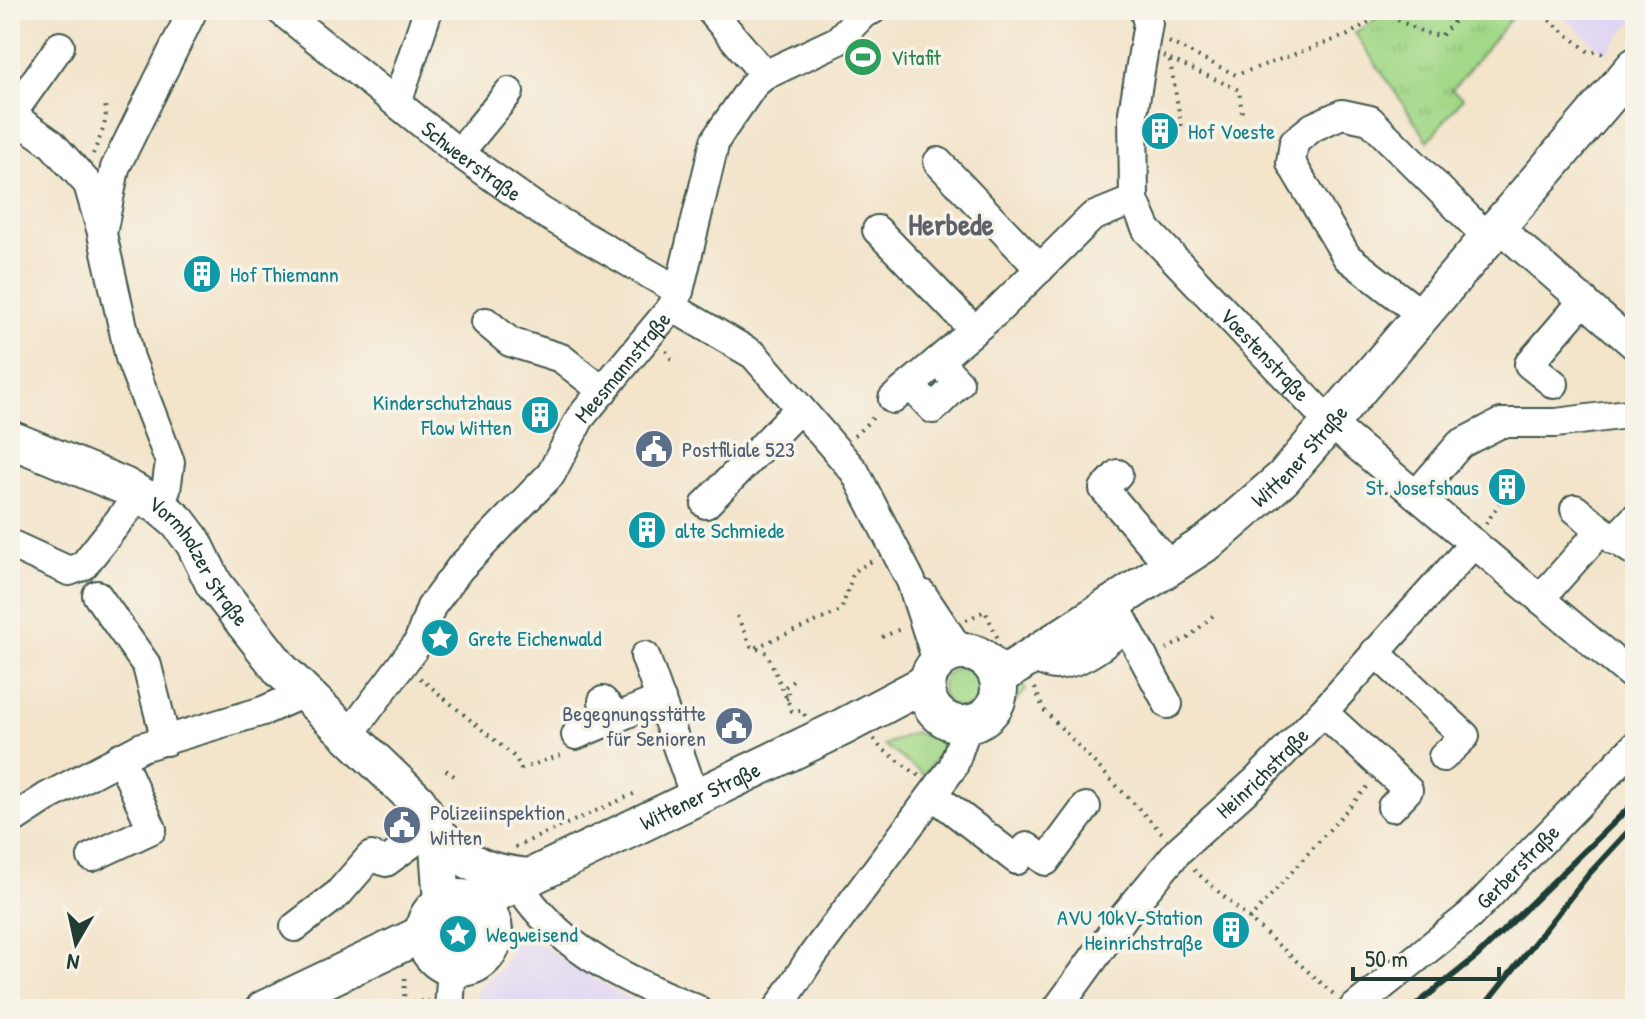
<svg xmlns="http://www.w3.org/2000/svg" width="1645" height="1019" font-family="'Patrick Hand',sans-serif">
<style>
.built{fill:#e0d4f4}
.green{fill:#a2d888;stroke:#608a5e;stroke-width:2}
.park{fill:url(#park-tufts);stroke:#608a5e;stroke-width:2}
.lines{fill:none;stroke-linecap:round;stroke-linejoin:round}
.minor-casing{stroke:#3f564a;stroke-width:32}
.major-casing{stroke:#3f564a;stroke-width:40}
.path{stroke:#3f564a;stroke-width:4;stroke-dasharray:2 6;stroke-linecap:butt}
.minor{stroke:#fff;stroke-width:28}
.major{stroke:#fff;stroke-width:36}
.rail{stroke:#1f3d34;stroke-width:6}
.labels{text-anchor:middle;stroke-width:7;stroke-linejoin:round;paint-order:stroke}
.leisure-label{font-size:22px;fill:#27864d;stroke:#f7f3e8;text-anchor:start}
.culture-label{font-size:22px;fill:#0d838f;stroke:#f7f3e8;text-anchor:start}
.street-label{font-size:22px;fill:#1f3d34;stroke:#f7f3e8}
.service-label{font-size:22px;fill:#4e5e75;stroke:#f7f3e8;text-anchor:start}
.district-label{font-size:30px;font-weight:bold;fill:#5e606a;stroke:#f7f3e8}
</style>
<defs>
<pattern id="park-tufts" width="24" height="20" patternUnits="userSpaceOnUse" patternTransform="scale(2)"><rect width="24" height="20" fill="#a2d888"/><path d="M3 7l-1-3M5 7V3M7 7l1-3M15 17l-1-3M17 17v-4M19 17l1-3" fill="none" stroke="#8bba76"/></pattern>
</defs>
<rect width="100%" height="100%" fill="#f7f3e8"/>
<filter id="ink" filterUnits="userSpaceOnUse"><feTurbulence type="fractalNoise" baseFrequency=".0125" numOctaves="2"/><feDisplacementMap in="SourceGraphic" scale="16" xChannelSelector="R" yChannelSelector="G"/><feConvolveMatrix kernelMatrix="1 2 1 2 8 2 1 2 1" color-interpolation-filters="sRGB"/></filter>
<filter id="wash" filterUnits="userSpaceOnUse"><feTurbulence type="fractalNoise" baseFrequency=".006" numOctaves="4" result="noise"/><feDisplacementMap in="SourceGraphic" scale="32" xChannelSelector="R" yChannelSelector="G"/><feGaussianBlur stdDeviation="1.8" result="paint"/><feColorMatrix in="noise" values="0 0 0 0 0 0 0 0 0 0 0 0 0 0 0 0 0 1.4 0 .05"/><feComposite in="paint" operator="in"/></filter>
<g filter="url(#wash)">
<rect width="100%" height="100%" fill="#f3e4ca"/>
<path class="built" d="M1554,10H1635V19L1606,53Z
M517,930L618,993L655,1009H468L483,983L499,971L508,957Z"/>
<path class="green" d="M942 688a20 20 0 1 1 40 0a20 20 0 1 1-40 0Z
M1019,676L1026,690C1015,701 983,744 971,746L975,737L999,714Z
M914,732L937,740L942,748L924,775L884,745Z
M438 934a20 20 0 1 1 40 0a20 20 0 1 1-40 0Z"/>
<path class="park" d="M1391,10H1518L1452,90L1463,98L1428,141L1355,33Z"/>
</g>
<g filter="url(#ink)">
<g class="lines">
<g class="minor-casing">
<g id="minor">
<path id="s1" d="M280,10L459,153L542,212L679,291"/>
<path d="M710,10L765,75"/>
<path id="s2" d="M1144,10L1148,23L1133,113L1134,200L1147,230L1331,424L1635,678"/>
<path d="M397,103L428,10"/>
<path d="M10,114L51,143L88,184L101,229"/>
<path d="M11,115L60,46"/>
<path d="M459,153L509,92"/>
<path d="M938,162L1040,269"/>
<path d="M1497,226L1635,346"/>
<path d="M877,230L974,330"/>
<path d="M672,307L754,355L855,472L911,581L937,661"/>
<path d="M1422,315L1347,257L1291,163L1294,142L1313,127L1342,114L1370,120L1487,237"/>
<path d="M486,322L510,342L561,358L603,391"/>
<path d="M1554,384L1529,364L1584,300"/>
<path d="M910,385L933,409L959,383L938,361"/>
<path d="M893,399L997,311L1092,217L1134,200"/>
<path d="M1118,474L1104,489L1171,567"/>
<path d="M1416,495L1460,444L1501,423H1556L1635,413"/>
<path d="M706,504L799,409"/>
<path d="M158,505L166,490L170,462L130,358L102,234L115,168L193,10"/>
<path d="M1575,509L1601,530"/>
<path d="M1614,540L1635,518"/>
<path d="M10,544L69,571L83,566L140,494"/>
<path d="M922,594L960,651"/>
<path d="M97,595L147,666L166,741"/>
<path d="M1540,599L1601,530L1635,552"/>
<path d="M1114,603L1168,704"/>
<path d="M1375,652L1465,736L1443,757"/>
<path d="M645,656L695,797"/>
<path d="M1031,656C1038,659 1048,665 1055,665C1081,664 1110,642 1125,624"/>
<path d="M603,701L618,717L661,699"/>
<path d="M1323,712L1408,790L1392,807"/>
<path id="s3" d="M349,735L418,643L431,607L460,568L551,474L580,418L672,307L679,291L715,141L722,130L754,84L765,75L837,41L864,13L872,10"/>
<path d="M576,735L618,717"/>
<path d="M933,795L1017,860L1027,847L1046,861L1086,807"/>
<path d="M10,821L47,797L142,747L263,711L304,693"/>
<path d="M92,857L152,829L120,757"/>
<path d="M526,896C568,954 632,982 696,1009"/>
<path d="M295,927L338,894L371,856L386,862L434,827"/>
<path d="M449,1009L452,967"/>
<path d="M778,1009L810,959L953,767L968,723"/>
<path id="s4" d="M1057,1009L1125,915L1179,850L1256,781L1323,712L1474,543"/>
<path id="s5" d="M1353,1009L1469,916L1635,746"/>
</g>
</g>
<g class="major-casing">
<g id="major">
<path id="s6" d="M10,439L124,486L158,505L178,522L194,543L214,584L281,670L418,802L437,833L442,902"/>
<circle cx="963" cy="688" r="36"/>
<path id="s7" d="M998,678L1211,540L1283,478L1635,66"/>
<path d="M437,833C468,865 484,872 528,877"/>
<circle cx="459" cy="933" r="35"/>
<path id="s8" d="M478,902L841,728L926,683"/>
<path d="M264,1009L424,933"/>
</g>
</g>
<path class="path" d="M1537,10L1590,53L1598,51L1608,57
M1383,13L1425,33L1441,36L1464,10
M1169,42L1236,75L1348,35L1388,10
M1163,56L1239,90L1242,113
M1170,61L1182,129
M93,154C100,137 110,119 104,101
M666,351L673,362
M854,436L877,414
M1486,524L1499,503
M737,616L751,646L767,653L792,711H803L805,716
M966,620L985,611L999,641
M882,637L903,628
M756,647L841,611L854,571L874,560
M1166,649L1188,638L1217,612
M420,678L516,758L523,774
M1035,688L1043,709L1162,833
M786,699L790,697L785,687L793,680
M874,739L880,747L919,776
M521,769L564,754
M446,770L457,778
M515,847L638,792
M1194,870L1337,997
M1249,920L1370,784
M10,950L16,948
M404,1002L429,1001
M366,1009L367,1004L404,1002L405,977"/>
<use href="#minor" class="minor"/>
<use href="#major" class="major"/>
<path class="rail" d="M1411,1009L1476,957L1635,802
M1482,1009L1588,875L1635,824"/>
</g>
</g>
<defs>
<g id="stadium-disc" transform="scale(2)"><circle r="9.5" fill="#2e9e5b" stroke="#f7f3e8"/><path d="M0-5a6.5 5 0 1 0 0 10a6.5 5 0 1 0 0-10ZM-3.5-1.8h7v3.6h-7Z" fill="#fff"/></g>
<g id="building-disc" transform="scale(2)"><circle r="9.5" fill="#0f9aa8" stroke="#f7f3e8"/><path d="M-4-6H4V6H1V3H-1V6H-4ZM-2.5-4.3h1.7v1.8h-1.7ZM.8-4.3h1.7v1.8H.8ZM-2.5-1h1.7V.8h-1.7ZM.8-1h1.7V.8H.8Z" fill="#fff"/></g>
<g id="civic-disc" transform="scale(2)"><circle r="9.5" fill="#5c6f8a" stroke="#f7f3e8"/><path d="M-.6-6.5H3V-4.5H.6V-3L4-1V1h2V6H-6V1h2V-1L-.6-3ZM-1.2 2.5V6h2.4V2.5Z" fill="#fff"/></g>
<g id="sight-disc" transform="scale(2)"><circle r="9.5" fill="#0f9aa8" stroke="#f7f3e8"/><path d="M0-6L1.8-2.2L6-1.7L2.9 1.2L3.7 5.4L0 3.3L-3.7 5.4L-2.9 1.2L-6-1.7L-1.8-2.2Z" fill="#fff"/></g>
</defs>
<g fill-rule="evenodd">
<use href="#stadium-disc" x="863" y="57"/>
<use href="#building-disc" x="1160" y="131"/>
<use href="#building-disc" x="202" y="274"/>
<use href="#building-disc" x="540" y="415"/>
<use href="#civic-disc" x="654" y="449"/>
<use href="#building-disc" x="1507" y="487"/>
<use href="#building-disc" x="647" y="530"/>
<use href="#sight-disc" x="440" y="638"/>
<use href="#civic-disc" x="734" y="726"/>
<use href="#civic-disc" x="402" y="825"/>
<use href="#building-disc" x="1231" y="930"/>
<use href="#sight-disc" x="458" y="934"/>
</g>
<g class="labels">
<g class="leisure-label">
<text x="891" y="65">Vitafit</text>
</g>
<g class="culture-label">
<text x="1188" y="139">Hof Voeste</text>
<text x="230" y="282">Hof Thiemann</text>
<text x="512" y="410" text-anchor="end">Kinderschutzhaus<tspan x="512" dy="25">Flow Witten</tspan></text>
<text x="1479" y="495" text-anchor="end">St. Josefshaus</text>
<text x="675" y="538">alte Schmiede</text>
<text x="468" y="646">Grete Eichenwald</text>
<text x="1203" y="925" text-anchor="end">AVU 10kV-Station<tspan x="1203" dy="25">Heinrichstraße</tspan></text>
<text x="486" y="942">Wegweisend</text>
</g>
<g class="street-label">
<text dy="8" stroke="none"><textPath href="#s1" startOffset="244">Schweerstraße</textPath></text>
<text dy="8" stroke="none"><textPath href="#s2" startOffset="396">Voestenstraße</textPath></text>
<text dy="8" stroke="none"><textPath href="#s3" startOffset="462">Meesmannstraße</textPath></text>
<text dy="8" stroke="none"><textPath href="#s7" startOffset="376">Wittener Straße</textPath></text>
<text dy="8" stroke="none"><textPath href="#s6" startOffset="232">Vormholzer Straße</textPath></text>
<text dy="8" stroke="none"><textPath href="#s4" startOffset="314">Heinrichstraße</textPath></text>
<text dy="8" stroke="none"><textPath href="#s8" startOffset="246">Wittener Straße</textPath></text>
<text dy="8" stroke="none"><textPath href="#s5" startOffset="218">Gerberstraße</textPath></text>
</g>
<g class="service-label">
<text x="682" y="457">Postfiliale 523</text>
<text x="706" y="721" text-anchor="end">Begegnungsstätte<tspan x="706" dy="25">für Senioren</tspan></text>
<text x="430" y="820">Polizeiinspektion<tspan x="430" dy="25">Witten</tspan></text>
</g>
<g class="district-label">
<text x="951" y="235">Herbede</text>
</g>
</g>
<rect width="1645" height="1019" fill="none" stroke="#f7f3e8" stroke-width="40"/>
<g transform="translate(76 943) rotate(189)" stroke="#f7f3e8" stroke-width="6" paint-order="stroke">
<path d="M0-6L14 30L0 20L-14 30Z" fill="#1f3d34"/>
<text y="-12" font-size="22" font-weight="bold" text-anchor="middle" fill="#1f3d34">N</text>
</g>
<path d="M1353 967v12h146v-12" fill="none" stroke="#1f3d34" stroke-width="4"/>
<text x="1365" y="967" font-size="24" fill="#1f3d34" stroke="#f7f3e8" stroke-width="6" paint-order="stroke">50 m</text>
</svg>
